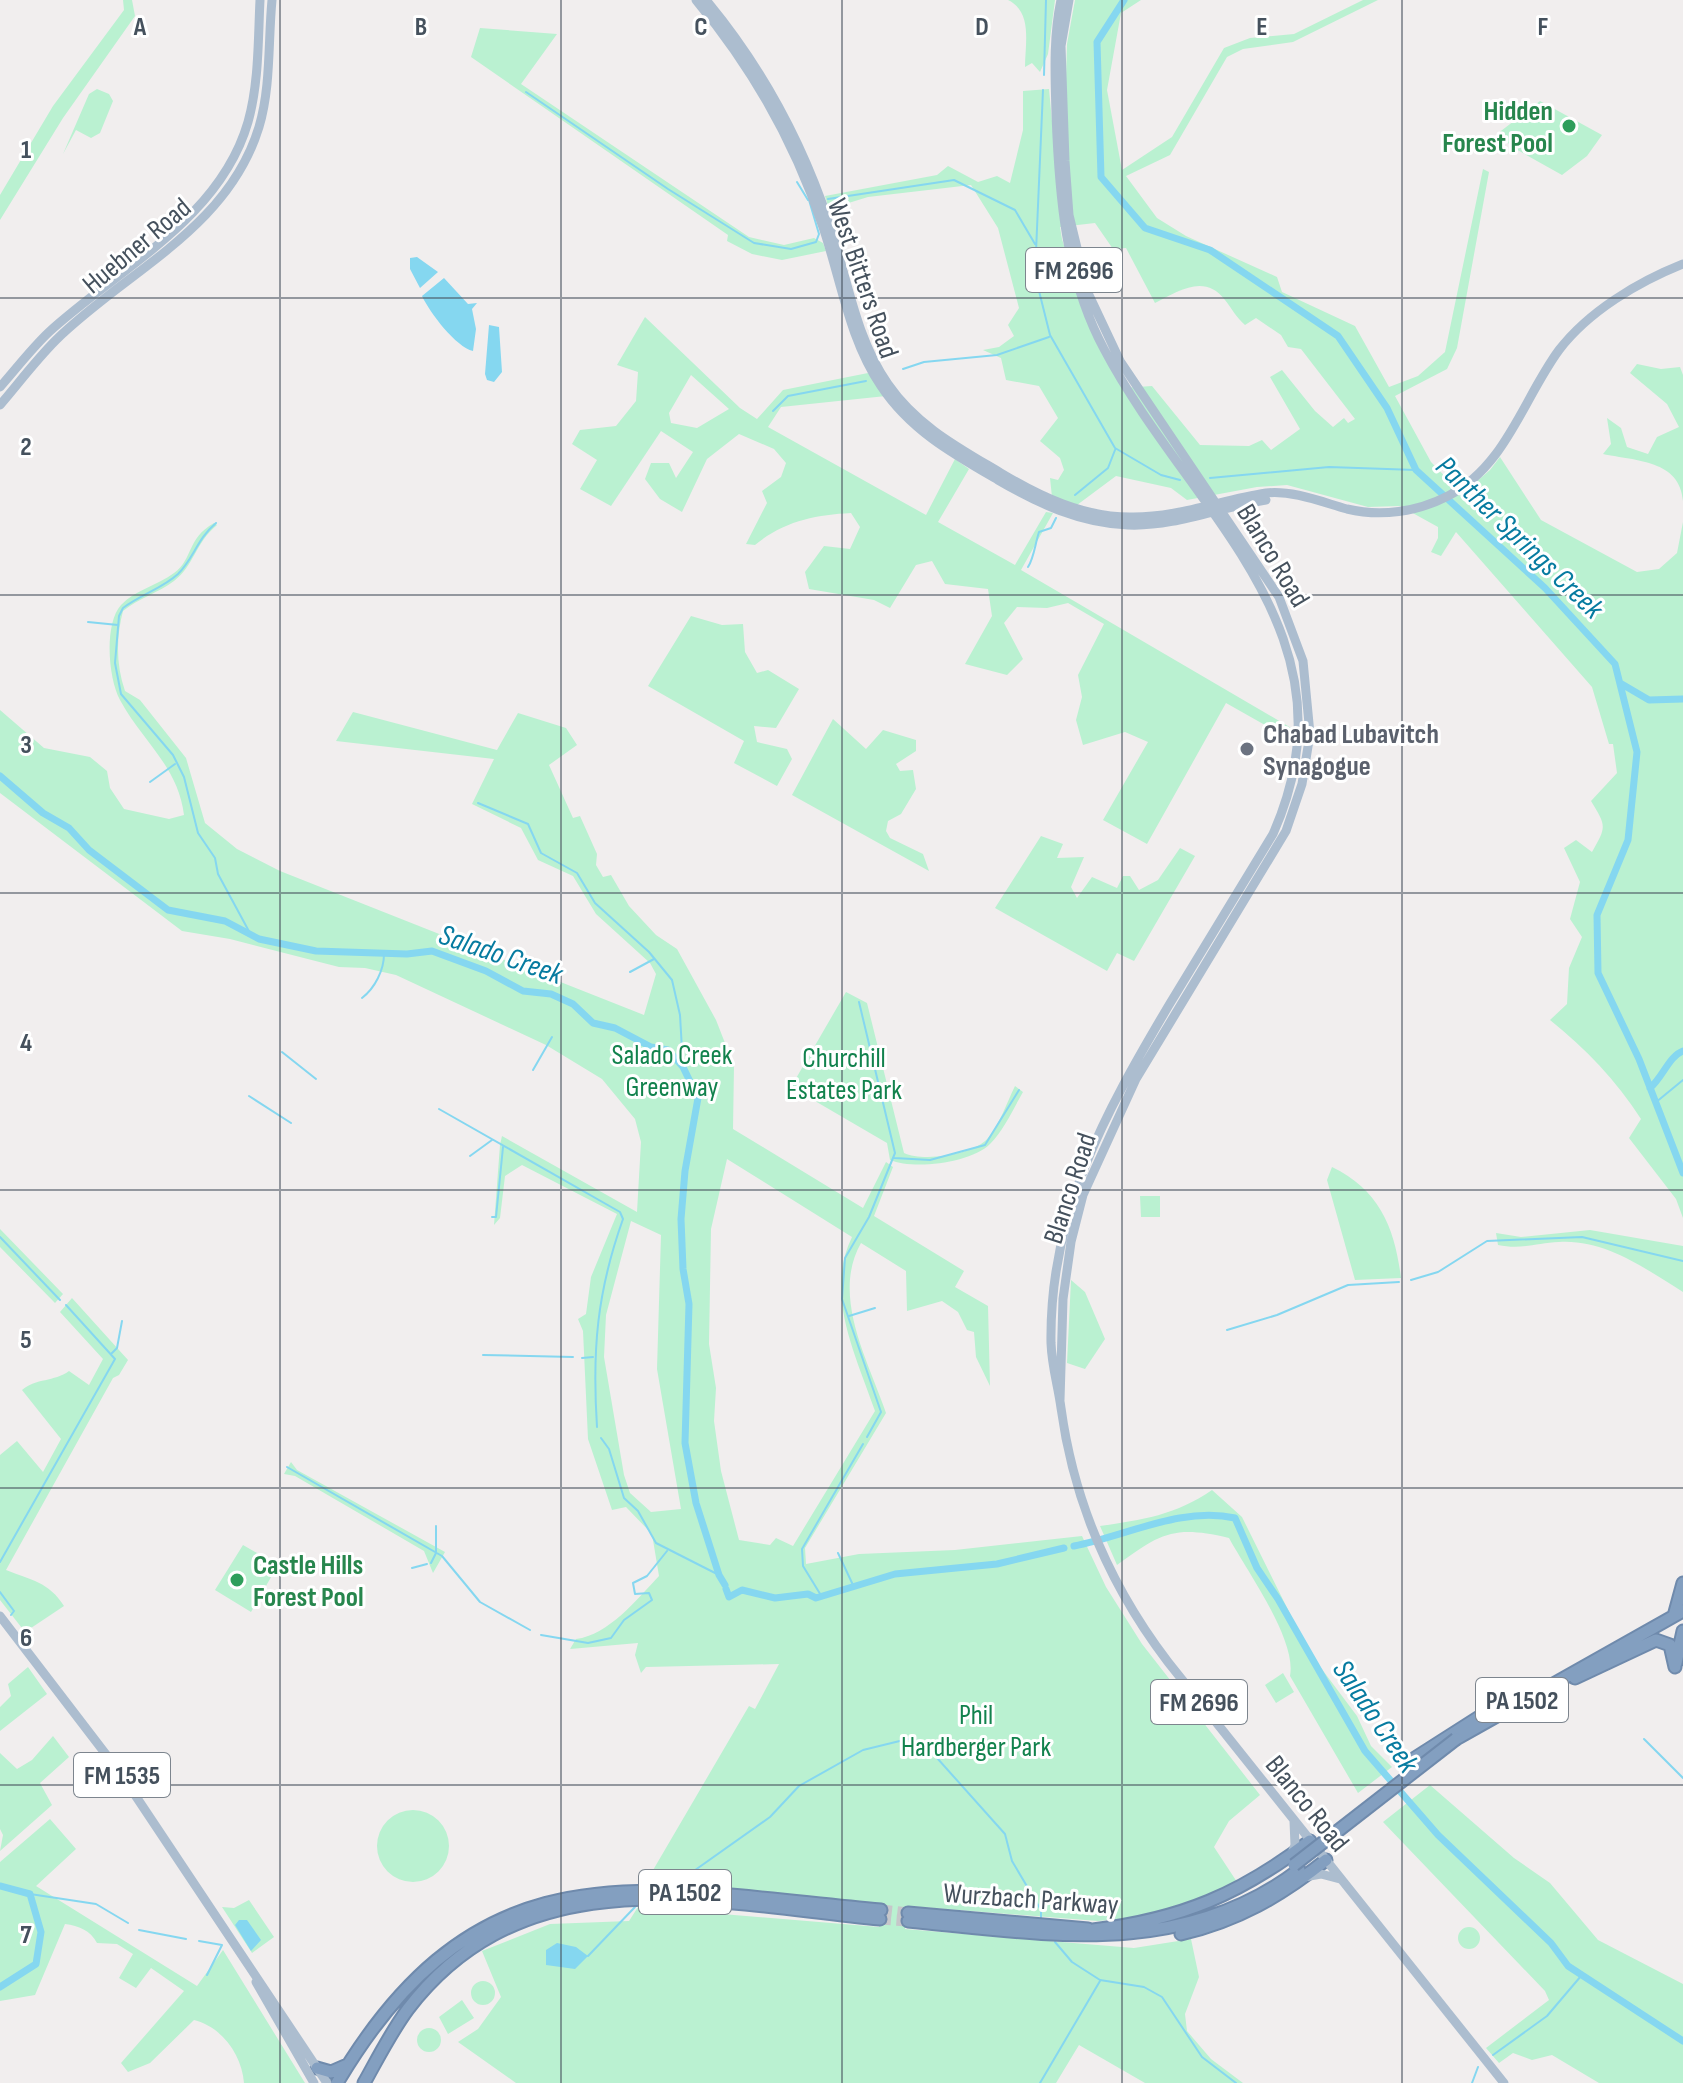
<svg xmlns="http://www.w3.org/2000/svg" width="1683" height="2083" font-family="'Sofia Sans Condensed',sans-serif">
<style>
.green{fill:#baf1d1;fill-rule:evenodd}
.water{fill:#85d7f0}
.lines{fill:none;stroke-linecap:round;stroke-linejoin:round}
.stream{stroke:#85d7f0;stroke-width:2}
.river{stroke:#85d7f0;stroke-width:7}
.highway-tunnel{stroke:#c6c7ca;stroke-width:11;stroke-dasharray:11 5.5;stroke-linecap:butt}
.highway-casing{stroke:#6f8aac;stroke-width:15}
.major{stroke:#acbdcf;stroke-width:9}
.highway{stroke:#839fc0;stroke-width:11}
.highway-bridge-casing{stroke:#6f8aac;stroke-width:15;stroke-linecap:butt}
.highway-bridge{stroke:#839fc0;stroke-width:11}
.grid{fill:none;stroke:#45515d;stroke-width:2;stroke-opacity:0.55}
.leisure-dot{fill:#2e9e5b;stroke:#fff;stroke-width:3}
.worship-dot{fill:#6b7280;stroke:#fff;stroke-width:3}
.labels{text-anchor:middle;stroke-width:6;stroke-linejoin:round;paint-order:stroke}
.shield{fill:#fff;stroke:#7d858e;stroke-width:2}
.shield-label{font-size:26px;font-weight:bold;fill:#45515d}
.leisure-label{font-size:28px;font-weight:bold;fill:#27864d;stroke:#fff;text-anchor:end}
.street-label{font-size:28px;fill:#45515d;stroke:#fff}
.worship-label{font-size:28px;font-weight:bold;fill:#5b616d;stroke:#fff;text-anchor:start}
.park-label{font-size:28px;fill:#12824d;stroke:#fff}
.water-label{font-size:30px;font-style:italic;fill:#067ba0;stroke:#fff}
.grid-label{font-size:26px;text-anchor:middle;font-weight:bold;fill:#45515d;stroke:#fff;stroke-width:6;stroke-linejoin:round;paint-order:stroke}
</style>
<rect width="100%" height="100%" fill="#f1eeee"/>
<path class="green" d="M123,0H132L135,16L63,118L0,220V195L53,106L124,10Z
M1008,0H1055L1048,54L1040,72L1032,63L1025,67C1025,44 1033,12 1008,0Z
M1075,0H1141L1121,13L1107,90L1122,170L1172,137L1224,48L1250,38L1294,34L1363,0H1378L1293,42L1243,49L1227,57L1170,155L1126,176L1157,218L1186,236L1277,277L1282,292L1355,326L1389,387L1418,376L1445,352L1483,169L1489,172L1457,348L1447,369L1395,396L1431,462L1462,494L1490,470L1500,457L1541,520L1637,572L1659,569L1677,553L1683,522V1218L1676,1199L1629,1138L1641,1119C1616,1080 1586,1049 1550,1020L1567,1004L1569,968L1582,937L1570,919L1580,882L1564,848L1576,840L1592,852C1607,826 1606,826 1591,801L1617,773L1613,744H1609L1592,687L1456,532L1441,556L1431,552L1438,538V527L1400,506L1368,507L1287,485L1257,487L1187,500L1171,488L1116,476L1077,505L1052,497L1050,478L1058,480L1064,470L1060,458L1040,441L1058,418L1039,386L1006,380L1001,358L983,350L999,347L1014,336L1008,325L1019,308L998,228L971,185L868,197L829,209L825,196L937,175L948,166L978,182L997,176L1010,183L1023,130V91L1049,89L1053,132L1066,79L1067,44ZM1095,223L1113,249L1126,248L1155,303C1178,291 1205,273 1225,300C1232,309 1236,317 1245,325L1256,318L1281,335L1288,347L1301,349L1355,419L1348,423L1344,418L1333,427L1315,411L1282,370L1270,377L1300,429L1271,450L1262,440L1249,446L1200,445L1152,386L1122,388L1089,326L1062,239L1060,227Z
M480,28L557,34L521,84L749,237L784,245L814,238L823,243L826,251L782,260L752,254L727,241L728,235L471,57Z
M97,89L109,94L113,101L100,133L91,138L76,130L63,154L89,94Z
M1540,101L1602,135L1587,156L1562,175L1514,148L1497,134Z
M645,317L740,408L757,419L783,390L868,373L886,396L781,407L768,427L926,515L955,459L969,469L938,522L1015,565L1046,512L1053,513L1021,570L1293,729V741L1226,703L1147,844L1103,820L1148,742L1125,732L1083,745L1076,720L1082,697L1078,675L1104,624L1068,603L1047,608L1017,607L1004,623L1023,659L1007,675L965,664L992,616L988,589L945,584L932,561L916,565L890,608L874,600L809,589L805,572L824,546L850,549L860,527L851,513C815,515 784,521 755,545L746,544L767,503L762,491L781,477L786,463L774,449L739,434L707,459L682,512L660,499L645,479L651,463H669L676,478L693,452L661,431L611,506L580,489L597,460L572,444L580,430L616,426L636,401L638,372L617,365ZM691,375L729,409L697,428L671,423L669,413Z
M1637,364L1661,369L1680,367L1683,375V501C1680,460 1636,461 1603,454L1611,444L1607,418L1621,428L1627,447L1648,454L1657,437L1679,427L1667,404L1630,373Z
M214,523L217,525C195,543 194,566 174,581C158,593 139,598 123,611C116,637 116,665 125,691L140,700L186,758L205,823L237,849L280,871L644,1015L656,974L650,963L596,914L573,876L538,860L521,828L472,804L494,759L336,741L353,712L497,750L518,713L566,728L577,745L549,765L573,818L580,816L597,854L596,865L603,877L611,875L629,906L656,935L677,949L716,1020L734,1066L733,1129L863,1208L886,1162L893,1167L874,1216L964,1271L955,1287L988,1306L990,1386L976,1357L974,1332L967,1330L958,1312L942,1301L907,1311L906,1271L861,1243C831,1296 868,1360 886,1413L805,1548L806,1564L859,1554L955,1550L1082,1536L1106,1587L1142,1644L1260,1795L1229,1821L1214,1847L1239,1885L1155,1915L1098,1921L908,1906L905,1929L1134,1948L1191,1939L1199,1977L1185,2014L1187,2031L1211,2059L1243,2083H1145L1079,2045L1056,2083H516L458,2042L478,2029L501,1997L482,1951L550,1924L629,1921L638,1907L879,1927L882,1904L696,1885L649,1877L749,1706L755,1709L779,1664L646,1667L641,1673L635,1655L638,1643L570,1649L576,1639C609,1635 637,1599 659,1576L652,1534L626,1507L612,1510L588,1439L583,1331L578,1319L586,1314L591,1277L617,1214L522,1165L505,1176L500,1218L494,1225L500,1145L502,1136L637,1212L641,1142L635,1119L602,1079L546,1045L396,975L365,968L339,967L230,939L182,931L0,793V710L44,748L90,757L107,771L110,788L124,809L169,819L184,815C178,766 142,741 120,700C108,678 104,624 121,605C135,590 158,585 174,573C194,558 186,539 214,523ZM727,1159L852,1237C824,1294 856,1355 875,1411L793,1546L776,1538L770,1545L739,1540L721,1471L714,1421L716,1388L709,1344L711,1229ZM631,1221L661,1235L657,1369L681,1509L651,1512L630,1493L624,1475L604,1357L606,1315Z
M691,616L722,625L743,624L745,652L757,673L768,670L799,689L776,728L754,726L757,742L787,749L792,759L777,786L734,763L744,741L648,686Z
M833,719L866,749L883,730L916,740V751L896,764L900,771L913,770L916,789L901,814L888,821L886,831L890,838L923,854L929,871L792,795Z
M1041,836L1063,844L1057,858L1084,857L1071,887L1077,898L1092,877L1117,888L1123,876H1130L1139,890L1158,880L1180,848L1195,856L1134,961L1117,953L1107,971L995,908Z
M846,992L867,1003L904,1153C923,1162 974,1155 988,1138C1000,1124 1007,1102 1015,1086L1023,1092C1013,1109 1004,1130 990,1144C971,1163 914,1170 890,1160L887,1143L791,1087Z
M1332,1167C1380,1190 1395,1229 1401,1278L1355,1280L1327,1180Z
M1140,1196H1160V1217H1141Z
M0,1229L63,1294L55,1303L0,1247Z
M1590,1230L1683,1246V1292C1646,1269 1605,1239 1559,1242C1536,1243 1521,1250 1498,1245L1496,1233L1521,1237Z
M1071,1280L1085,1292L1105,1339L1085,1369L1067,1363Z
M72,1298L128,1360L119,1375L113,1378L6,1570C31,1580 49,1582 64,1606L25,1632L0,1600V1455L17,1441L43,1472L61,1439L22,1390C36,1378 54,1382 69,1371L89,1385L103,1359L60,1312Z
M291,1462L297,1470L445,1552L433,1573L424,1551L295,1476L284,1474Z
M1212,1490L1242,1517L1309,1652L1357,1716L1371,1746L1392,1767L1358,1793L1290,1676C1297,1640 1247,1571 1229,1538C1174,1525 1161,1533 1117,1565L1100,1526C1142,1520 1176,1515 1212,1490Z
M243,1545L278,1565L251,1612L215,1590Z
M28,1667L47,1694L0,1731V1707L11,1696L8,1684Z
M1283,1673L1294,1692L1276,1703L1265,1685Z
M53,1736L69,1757L40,1783L52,1805L0,1851L3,1835L0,1829V1753L17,1769L32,1760Z
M1430,1785L1514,1858L1550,1883L1598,1940L1683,1984V2083H1599L1552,2055L1532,2060L1513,2053L1499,2063L1486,2048L1549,2000L1545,1991L1383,1822Z
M377 1846a36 36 0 1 1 72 0a36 36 0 1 1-72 0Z
M50,1819L76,1849L36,1886L197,1986L223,1950L305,2083H244C242,2055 222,2027 194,2020L150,2063L128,2072L121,2063L184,1991L151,1968L136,1988L119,1978L133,1954L117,1944L97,1943C90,1930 79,1926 65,1924L35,1995L0,2001V1862Z
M249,1900L274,1937L252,1953L222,1907L234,1908Z
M1458 1938a11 11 0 1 1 22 0a11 11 0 1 1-22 0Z
M471 1993a12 12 0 1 1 24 0a12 12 0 1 1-24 0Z
M462,2000L474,2018L448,2034L439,2017Z
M417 2040a12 12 0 1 1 24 0a12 12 0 1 1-24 0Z"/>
<path class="water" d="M417,257L438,272L420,288L410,269V258Z
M444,278L468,304L477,303L472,309L476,329L473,351C456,347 430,313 422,296Z
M489,325L499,327L502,372L494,382L487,380L485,374Z
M239,1920H247L261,1940L251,1951L235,1925Z
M557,1943L576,1947L588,1956L575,1969L546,1965V1950Z"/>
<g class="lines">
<path class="stream" d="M1044,75L1046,0
M1043,90L1035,275L1050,335L1115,448L1161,475L1180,480
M526,92L668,189L754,243L791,249L816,242L819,234L809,200
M797,182L808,200
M828,199L954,180L1015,210L1035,244
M903,369L924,362L997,355L1049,337
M773,411L788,396L866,381
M1210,478L1329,467L1416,470
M1075,495L1108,468L1115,450
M216,523C197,539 194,558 178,574C163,588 140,595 123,608L119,616L115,663L121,694L173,755L184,777L198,833L215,858L218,874L251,935
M1028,567C1034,558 1035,544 1039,532L1051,528L1056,518
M88,622L118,625
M150,782L175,764
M478,803L528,824L541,853L577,873L595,903L649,952L672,980L680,1015L683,1067
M630,972L654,959
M362,998C375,988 384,970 384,954
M859,1002L895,1153L869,1217L845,1258L842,1299L881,1412L867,1437
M282,1052L316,1079
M533,1070L552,1037
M249,1096L291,1123
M1655,1103L1683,1080
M439,1109L620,1212L623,1219C597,1292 592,1350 597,1427
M470,1156L492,1140
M894,1158L930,1160L985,1145L1019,1090
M492,1217H496L503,1147
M0,1237L60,1300
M1411,1280L1438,1272L1487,1241L1582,1237L1683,1261
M849,1316L875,1308
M1227,1330L1277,1315L1348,1285L1399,1282
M112,1353L117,1348L122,1321
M483,1355L573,1357
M582,1358L593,1357
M601,1438L609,1449L624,1498L638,1511L656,1543L719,1575
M287,1467L442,1556L480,1602L530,1630
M838,1553L853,1585
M0,1562L115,1359L66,1305
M431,1563L436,1553V1526
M412,1568L427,1564
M0,1592L14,1611L11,1615
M822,1597L803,1566L802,1549L863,1444
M541,1635L588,1643L611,1638L624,1620L652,1600L649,1593L635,1594L633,1583L647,1576L667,1551
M1644,1739L1683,1778
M674,1885L770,1817L799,1786L863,1750L912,1738L929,1749L1005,1834L1012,1861L1041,1910V1920
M30,1894L96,1904L128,1923
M139,1930L186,1939
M199,1941L222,1945L207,1975
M1055,1942L1072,1962L1100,1980L1144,1987L1162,1997L1202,2057L1236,2083
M588,1956L635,1907
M1493,2055L1547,2016L1581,1976
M1040,2083L1100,1981
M1472,2083L1478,2067"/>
<path class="river" d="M1124,0L1097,42L1101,177L1145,228L1210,250L1338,336L1387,408L1416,470L1545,588L1615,664L1637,752L1628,840L1597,915L1598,973L1639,1059L1683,1173
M1620,683L1649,700L1683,699
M0,776L43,813L69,828L89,850L168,910L225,921L259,939L316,951L407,954L432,951L486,971L523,991L551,994L573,1004L593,1023L615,1028L651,1047L668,1050L683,1067L698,1098L685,1171L681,1219L683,1269L689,1304L685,1443L696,1503L719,1575L725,1585
M1650,1088C1663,1077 1669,1056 1683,1051
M1074,1546C1126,1536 1182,1506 1235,1518L1257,1568L1278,1599L1365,1751L1438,1835L1551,1943L1568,1966L1683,2041
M726,1589L729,1597L742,1590L775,1598L808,1594L816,1598L895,1574L997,1564L1064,1548
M0,1886L30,1894L41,1932L36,1964L0,1987"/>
<path class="highway-tunnel" d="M881,1910L908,1913
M880,1919L908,1921"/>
<g class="highway-casing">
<path id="highway" d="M1674,1616L1683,1583
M1676,1663L1683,1631
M1575,1678L1656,1640L1670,1645L1675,1667
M1456,1739L1683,1611
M1415,1758L1498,1705
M908,1913L1088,1929
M908,1921C1045,1934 1180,1960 1299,1870
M1093,1930C1182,1919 1240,1894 1310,1841
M1181,1934C1237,1921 1281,1896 1326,1860
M317,2068L331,2072L347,2065
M337,2083C480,1841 641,1888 881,1910
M364,2083C378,2058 391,2032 408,2009C527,1854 712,1903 880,1919"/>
</g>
<path class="major" d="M696,0C752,67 795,143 823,227C841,280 849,339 881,386C910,430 953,454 998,480C1039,504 1080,523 1128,525C1175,527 1220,507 1266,500
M706,0C761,66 802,142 829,223C847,276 855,337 888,384C917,426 959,448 1001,473C1041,497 1083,517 1130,517C1176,518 1221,500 1266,493C1293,490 1322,502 1347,509C1381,517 1417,512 1448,496C1506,466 1523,399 1559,350C1589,311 1638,282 1683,264
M1061,0C1053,38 1055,75 1056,114C1059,195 1065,276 1104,349C1189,511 1363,631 1273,834C1238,891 1204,948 1169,1005C1105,1113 1049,1213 1051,1343C1052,1368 1058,1385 1061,1408C1074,1503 1110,1586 1168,1662L1504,2083
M0,387C16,369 31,349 49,332C119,268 220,219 248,122C259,83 258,40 260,0
M0,405C18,384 36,360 56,340C126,271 228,229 259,127C271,87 268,42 272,0
M1060,1400L1063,1299L1071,1242L1083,1195L1136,1079L1286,831L1302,784L1310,734L1303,661L1279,597L1120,361L1088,293L1069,215L1065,161L1061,46L1069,0
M0,1616L121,1774L327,2083
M1291,1856L1295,1845L1294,1821
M1304,1877L1321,1874L1340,1879
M256,1982L314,2083"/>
<use href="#highway" class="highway"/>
<g class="highway-bridge-casing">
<path id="highway-bridge" d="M1294,1865L1456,1739"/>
</g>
<use href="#highway-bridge" class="highway-bridge"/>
</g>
<path class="grid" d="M280,0V2083M561,0V2083M842,0V2083M1122,0V2083M1402,0V2083M0,298H1683M0,595H1683M0,893H1683M0,1190H1683M0,1488H1683M0,1785H1683"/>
<g class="leisure-dot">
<circle cx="1569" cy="126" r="8"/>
<circle cx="237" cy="1580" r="8"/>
</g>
<circle class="worship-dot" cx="1247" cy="749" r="8"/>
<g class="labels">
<g class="shield">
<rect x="1026" y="248" width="96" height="44" rx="6"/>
<rect x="1476" y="1678" width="92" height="44" rx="6"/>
<rect x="1151" y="1680" width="96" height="44" rx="6"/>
<rect x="74" y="1753" width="96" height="44" rx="6"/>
<rect x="639" y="1870" width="92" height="44" rx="6"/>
</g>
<g class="shield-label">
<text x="1074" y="279">FM 2696</text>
<text x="1522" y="1709">PA 1502</text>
<text x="1199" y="1711">FM 2696</text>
<text x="122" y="1784">FM 1535</text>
<text x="685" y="1901">PA 1502</text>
</g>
<g class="leisure-label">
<text x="1553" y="120">Hidden<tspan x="1553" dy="32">Forest Pool</tspan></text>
<text x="253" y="1574" text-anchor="start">Castle Hills<tspan x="253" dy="32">Forest Pool</tspan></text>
</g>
<g class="street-label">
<text transform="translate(136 245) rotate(-40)" y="10">Huebner Road</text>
<text transform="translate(864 278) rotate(71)" y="10">West Bitters Road</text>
<text transform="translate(1274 555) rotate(59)" y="10">Blanco Road</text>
<text transform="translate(1069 1188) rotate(-72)" y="10">Blanco Road</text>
<text transform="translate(1308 1803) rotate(51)" y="10">Blanco Road</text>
<text transform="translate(1031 1898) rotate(4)" y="10">Wurzbach Parkway</text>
</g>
<g class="worship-label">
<text x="1263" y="743">Chabad Lubavitch<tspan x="1263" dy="32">Synagogue</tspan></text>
</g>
<g class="park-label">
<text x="672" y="1064">Salado Creek<tspan x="672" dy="32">Greenway</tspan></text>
<text x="844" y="1067">Churchill<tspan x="844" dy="32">Estates Park</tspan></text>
<text x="976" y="1724">Phil<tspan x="976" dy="32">Hardberger Park</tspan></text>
</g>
<g class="water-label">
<text transform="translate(1520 537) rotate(44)" y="10">Panther Springs Creek</text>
<text transform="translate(501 954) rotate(19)" y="10">Salado Creek</text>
<text transform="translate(1376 1716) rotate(56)" y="10">Salado Creek</text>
</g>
</g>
<g class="grid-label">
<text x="140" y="35">A</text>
<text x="421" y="35">B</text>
<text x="701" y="35">C</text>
<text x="982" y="35">D</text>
<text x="1262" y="35">E</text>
<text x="1543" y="35">F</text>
<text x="26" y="158">1</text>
<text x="26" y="455">2</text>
<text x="26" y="753">3</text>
<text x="26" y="1051">4</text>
<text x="26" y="1348">5</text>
<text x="26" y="1646">6</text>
<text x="26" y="1943">7</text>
</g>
</svg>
